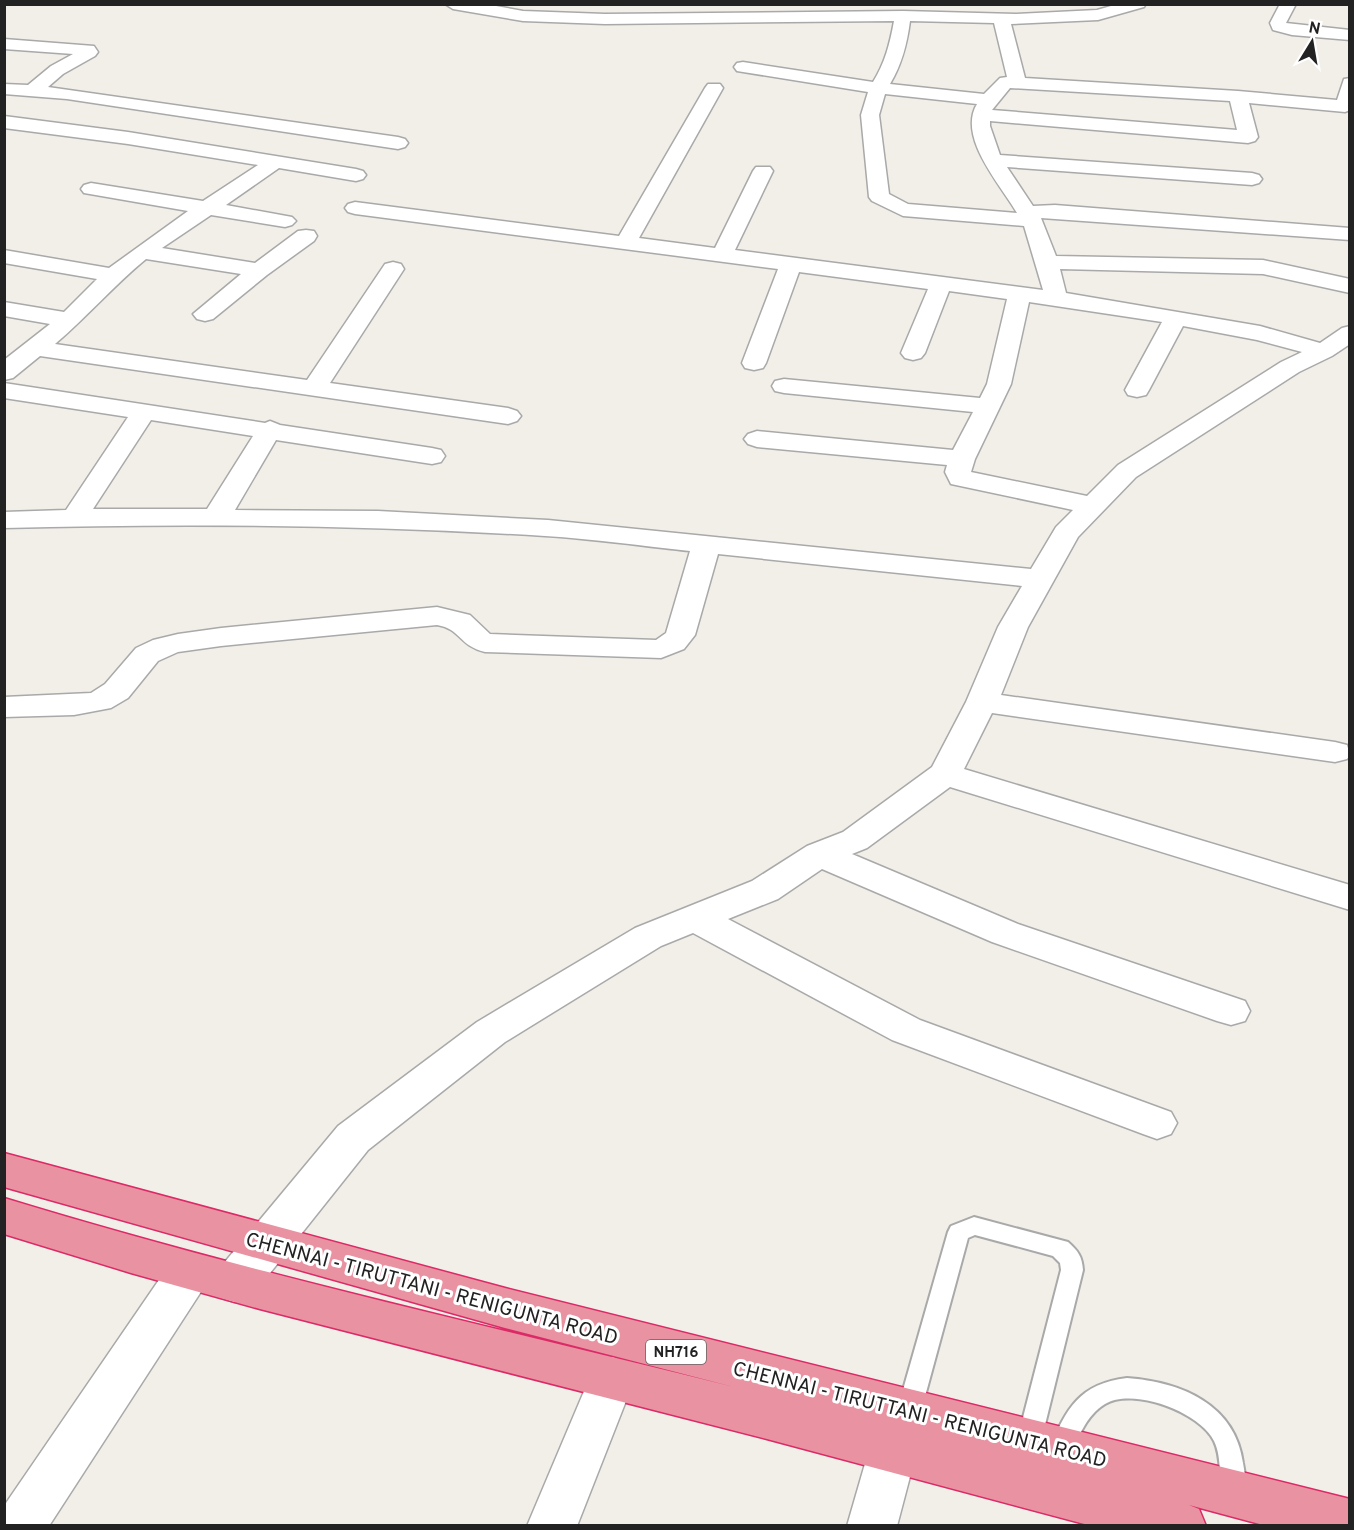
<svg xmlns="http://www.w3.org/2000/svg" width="1354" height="1530" font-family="Overpass,sans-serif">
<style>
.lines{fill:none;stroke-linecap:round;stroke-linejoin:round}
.lane-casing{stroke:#a9a9a9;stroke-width:4}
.street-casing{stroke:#a9a9a9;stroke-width:3}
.highway-casing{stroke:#dc2a67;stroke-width:3}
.lane{fill:#fff;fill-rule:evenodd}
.street{fill:#fff;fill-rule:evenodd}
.highway{fill:#e892a2;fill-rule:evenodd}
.labels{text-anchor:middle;stroke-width:6;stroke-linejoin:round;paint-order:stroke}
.shield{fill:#fff;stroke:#646464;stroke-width:1.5}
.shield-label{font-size:15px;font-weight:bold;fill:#222}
.near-street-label{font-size:20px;fill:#222;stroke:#fff}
</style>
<rect width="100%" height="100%" fill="#f2efe9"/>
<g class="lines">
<g class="lane-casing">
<path id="lane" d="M974,1217L1068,1242C1078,1251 1082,1256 1083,1270L1041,1441L1037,1449L1029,1452L1021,1449L1017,1441L1061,1270L1060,1263L1053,1256L975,1235L968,1238L921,1411L917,1419L909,1422L901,1419L897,1411L948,1232L951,1226Z
M1127,1378C1181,1382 1235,1404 1243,1463C1245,1475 1248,1488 1243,1499L1234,1503L1225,1499C1217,1481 1223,1459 1214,1441C1200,1412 1133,1387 1105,1404C1086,1415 1078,1439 1069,1457L1061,1460L1053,1457L1049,1449C1067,1408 1079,1384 1127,1378Z"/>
</g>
<g class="street-casing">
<path id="street" d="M445,4H485L523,11L605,14L903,11L1016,14L1097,10L1118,4H1146L1144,7L1098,20L1011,24L1025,78L1238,91L1337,100L1344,79L1350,78V110L1345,112L1249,103L1258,137L1255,141L1248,143L990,121V126L1000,155L1252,173L1259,175L1262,179L1259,183L1252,185L1007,167L1033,206L1055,205L1350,228V240L1041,218L1056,256L1263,260L1350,279V293L1263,274L1060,269L1066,293L1260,326L1320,343L1342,328L1350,326V344L1332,356L1299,372L1136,477L1078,537L1028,627L1001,695L1335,742L1347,745L1350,755L1347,759L1335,762L992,713L964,769L1350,885V910L950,787L867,848L852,854L1018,924L1245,1001L1250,1011L1245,1021L1231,1025L1217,1021L992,942L822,869L778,899L728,919L920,1020L1171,1112L1177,1123L1171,1134L1157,1139L1143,1134L892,1040L693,933L661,946L505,1042L368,1150L251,1297L235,1302L219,1297L213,1283L219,1269L338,1126L477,1022L635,928L752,881L807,846L843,832L932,767L966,702L998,627L1022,586L718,554L695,635L684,649L661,658L485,652C459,646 461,629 437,625L221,646L178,652L158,661L128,698L111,708L74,715L4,717V697L91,693L105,684L136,648L153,640L178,634L221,628L437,607L470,615L490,634L656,640L666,633L690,551C642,546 594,539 545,536C365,525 185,523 4,528V512L66,510L128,417L4,398V383L265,423L270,421L280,425L432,448L441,450L445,456L441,462L432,464L276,440L235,510L378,511L548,520L1031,569L1056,527L1073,510L951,484L945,472L947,465L757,447L748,444L744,439L748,434L757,431L953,450L973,412L784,393L775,391L772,386L775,381L784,379L980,398L987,384L1007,299L949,291L925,353L921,358L913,360L905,358L901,353L928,289L799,272L766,363L763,368L754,370L745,368L742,363L778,269L355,214L348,212L345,208L348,204L355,202L619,236L705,88L708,84H720L723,88L639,238L715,248L753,171L756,167H770L773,171L735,250L1043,290L1024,226L903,216L872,201L869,197L861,115L868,92L743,72L737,71L734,67L737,63L743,62L873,82C885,63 890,43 894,21L605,24L523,21L453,9ZM910,21L994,23L1007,77L1000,78L984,94L890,84C902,64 907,44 910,21ZM1010,88L1230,101L1237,130L992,110ZM885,94L977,104C957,137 1000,184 1017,213L908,204L889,194L879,115ZM1029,302L1162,322L1125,390L1128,395L1137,397L1146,395L1149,390L1183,326L1257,340L1302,352L1281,362L1118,465L1087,496L971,472L975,459L1011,384ZM151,420L253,436L207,509H93Z
M1280,4H1296L1286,23L1350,30V40L1292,35L1273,30L1270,23Z
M4,39L94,46L98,52L95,56L63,74L48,87L398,137L405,139L408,143L405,147L398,149L67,99L4,94V84L28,85L51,66L73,54L4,49Z
M4,116L128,132L356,169L363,171L366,175L363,179L356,181L279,168L226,205L292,217L296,221L292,225L285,227L211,215L162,248L255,263L298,231L306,230L314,231L317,236L314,241L267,275L213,319L205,321L197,319L193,314L241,274L146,259C114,285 87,317 55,344L307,380L385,264L393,262L401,264L404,269L330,383L508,408L517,411L521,416L517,421L508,424L40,356L13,378L4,380V360L50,324L4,316V302L64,312L97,279L4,263V250L109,268L188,211L84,193L81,189L84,185L91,183L203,201L258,165L128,144L4,128Z
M190,1252L206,1258L212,1271L206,1284L49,1526H4V1506L174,1258Z
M612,1357L628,1363L635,1378L577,1526H527L596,1363Z
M893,1428L910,1434L917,1450L897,1526H847L869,1450L876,1434Z"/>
</g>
<g class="highway-casing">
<path id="highway" d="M4,1153L505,1288L1350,1499V1526H1267L1189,1505L1199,1509L1206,1526H1092L767,1439L260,1309L131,1273L4,1234V1198C245,1272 490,1326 734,1387L505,1328L4,1187Z"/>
</g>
<use href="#lane" class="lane"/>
<use href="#street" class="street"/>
<use href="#highway" class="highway"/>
</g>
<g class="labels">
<rect class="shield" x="646" y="1340" width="60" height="24" rx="4.5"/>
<g class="shield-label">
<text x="676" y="1357">NH716</text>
</g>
<g class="near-street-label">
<text transform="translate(432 1288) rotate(15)" y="7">CHENNAI - TIRUTTANI - RENIGUNTA ROAD</text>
<text transform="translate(920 1414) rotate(14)" y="7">CHENNAI - TIRUTTANI - RENIGUNTA ROAD</text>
</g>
</g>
<rect width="1354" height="1530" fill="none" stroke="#222222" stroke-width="12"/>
<g transform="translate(1312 42) rotate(11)" stroke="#ffffff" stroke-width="4.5" paint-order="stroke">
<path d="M0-4.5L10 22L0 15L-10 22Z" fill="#222222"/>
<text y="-9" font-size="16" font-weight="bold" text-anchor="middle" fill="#222222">N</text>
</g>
</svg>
